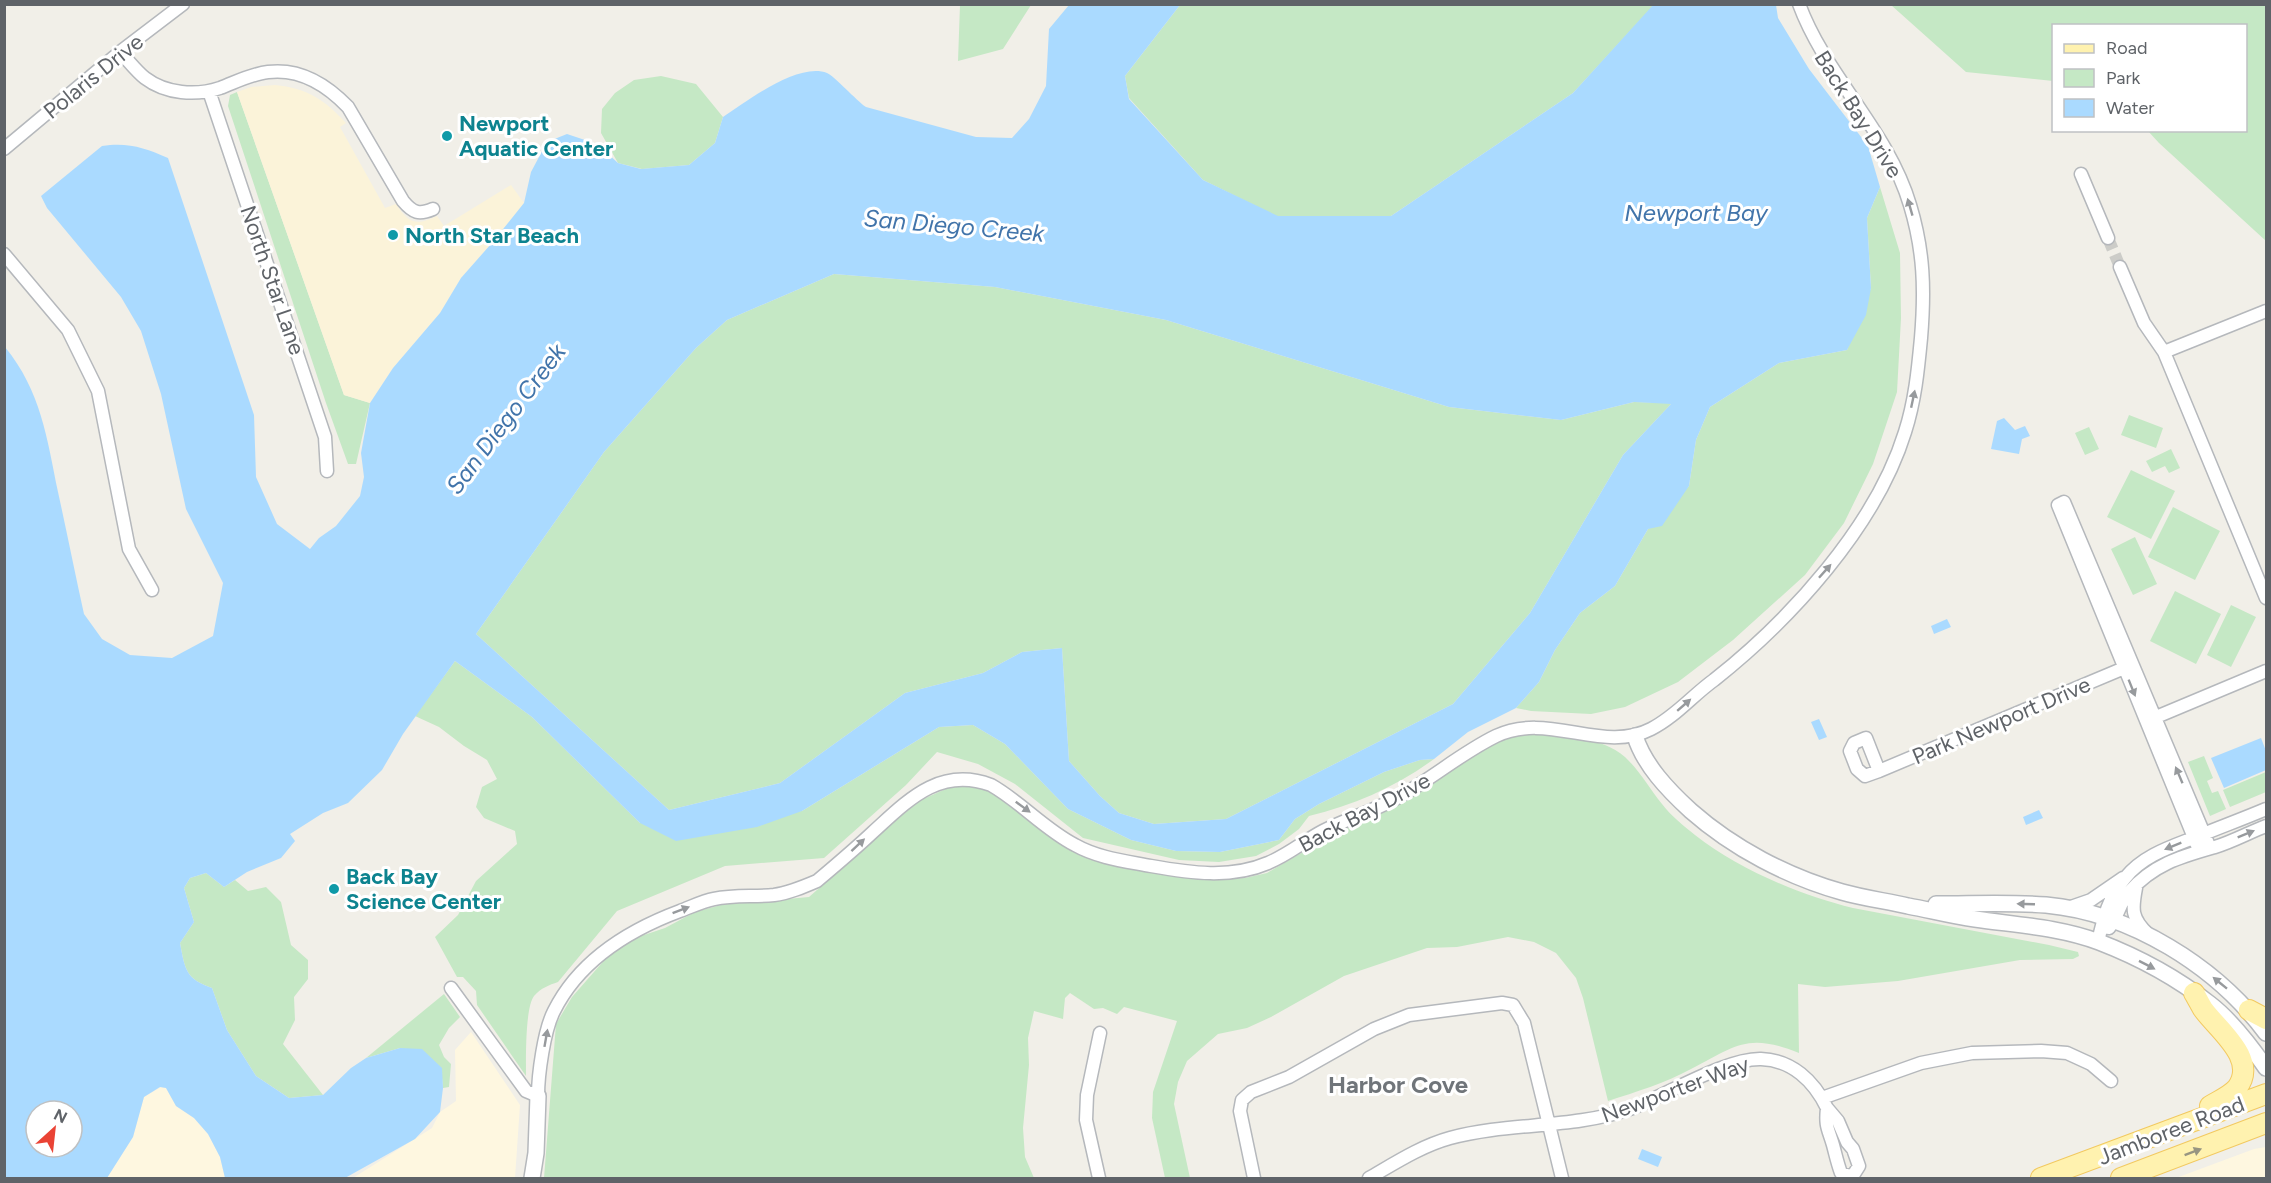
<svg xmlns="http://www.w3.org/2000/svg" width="2271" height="1183" font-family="Figtree,sans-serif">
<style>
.commercial{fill:#fef7e0}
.green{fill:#c5e8c5}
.sand{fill:#fbf3d9}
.water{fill:#aadaff;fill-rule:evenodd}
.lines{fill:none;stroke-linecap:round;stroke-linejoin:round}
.minor-tunnel{stroke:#ccccc8;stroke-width:12;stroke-dasharray:12 6;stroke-linecap:butt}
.minor-casing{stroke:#b5b8bc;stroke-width:15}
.tertiary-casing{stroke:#b5b8bc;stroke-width:18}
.primary-casing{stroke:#f2c960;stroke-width:22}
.minor{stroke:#fff;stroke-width:12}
.tertiary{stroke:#fff;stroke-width:15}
.primary{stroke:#fff2af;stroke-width:20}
.oneway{fill:#979a9d}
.oneway2{fill:#979581}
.culture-dot{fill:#0f9aa8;stroke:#fff;stroke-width:2}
.labels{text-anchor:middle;stroke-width:6;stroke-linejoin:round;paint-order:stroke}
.street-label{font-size:22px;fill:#5f6368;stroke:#fff}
.culture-label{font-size:22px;font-weight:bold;fill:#0d838f;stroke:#fff;text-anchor:start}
.water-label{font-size:24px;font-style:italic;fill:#4174aa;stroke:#fff}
.neighbourhood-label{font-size:24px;font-weight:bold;fill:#70757a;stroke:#fff}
</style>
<rect width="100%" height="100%" fill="#f1efe8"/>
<path class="commercial" d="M471,1032L520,1105L515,1178H353L432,1128L440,1112L456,1101L455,1050Z
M161,1087L166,1088L176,1106L194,1118L208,1134L220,1157L225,1178H107L133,1137L144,1097Z
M2266,1147V1178H2176L2254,1149Z"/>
<path class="green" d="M960,5V4L1031,5L1003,49L958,61Z
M1180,5H1654L1573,93L1391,216L1278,217L1203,180L1129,98L1125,76Z
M1891,5H2266V241L2159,143L2148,131L2246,130V26H2054L2053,81L1966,72Z
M661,76L696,84L723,117L715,143L689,165L642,169L618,163L601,133L602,109L615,93L634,80Z
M237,92L344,395L370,403L356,464H348L326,403L228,106L230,95Z
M1880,187L1900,253L1901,318L1897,392L1873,464L1844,523L1805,575L1733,640L1678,682L1625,707L1591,714L1531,711L1516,708L1539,682L1555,650L1580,613L1615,586L1648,529L1689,486L1696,440L1710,407L1779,363L1847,350L1871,288L1867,218Z
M834,274L995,287L1166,320L1449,407L1561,420L1634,402L1672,403L1623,455L1530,613L1453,704L1226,819L1154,824L1119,813L1100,796L1069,761L1062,648L1022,652L983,673L905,693L780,783L669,810L476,634L604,452L696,348L727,320Z
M2129,415L2163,428L2156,448L2121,435Z
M2089,427L2099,449L2085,455L2075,433Z
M2171,449L2180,468L2169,473L2165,466L2152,472L2146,461Z
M2131,470L2175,491L2151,539L2107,517Z
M2173,507L2220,531L2195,580L2148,557Z
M2135,537L2157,584L2133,595L2111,549Z
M2175,591L2221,614L2196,664L2150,641Z
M2231,605L2256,617L2231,667L2207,655Z
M455,661L532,717L640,823L802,811L939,727L973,725L1005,744L1068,809L1131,840L1176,851L1220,852L1279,840L1295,819L1319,804L1384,772L1420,760L1434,759C1396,787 1354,805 1309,816L1299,829L1279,844L1256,856L1219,862L1179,860L1083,838L1015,784L978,764L937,752L906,785L824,858L725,866L617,911L558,982C549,985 541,988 534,996C525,1008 526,1059 526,1076L477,1005L476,991L463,977H457L435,937L458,915L476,881L517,844L515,831L484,818L476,807L482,787L497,779L487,760L464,746L439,727L415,716Z
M1533,731C1562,736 1601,736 1625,757C1639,770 1650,789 1662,804C1670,815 1684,826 1695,835C1738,869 1800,895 1853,908L2049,945L2078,952L2079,956L2073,959L2020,960L1898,981L1825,987L1798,984L1799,1053C1747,1032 1736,1046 1691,1069C1665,1083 1636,1092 1608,1101L1583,998L1576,978L1556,953L1534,942L1508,937L1457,947L1427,948L1344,976L1271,1017L1247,1028L1218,1034L1187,1061L1178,1082L1174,1104L1190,1178H1165L1152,1118L1153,1092L1177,1021L1124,1007L1117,1014L1103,1008L1094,1009L1070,993L1065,998L1063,1019L1034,1011L1028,1038L1029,1065L1023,1128L1025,1157L1034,1178H544L556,1024L572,997L608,956L629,940L665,928L695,912L736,901H765L809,897L901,816L921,800L948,788L964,786L981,788L995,795L1068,848L1103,862L1187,877L1224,879L1245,878L1267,873L1327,838L1398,805L1498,741Z
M2204,756L2213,778L2207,781L2212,793L2218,791L2226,809L2210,816L2188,762Z
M2266,772V792L2230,807L2223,790Z
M206,873L224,887L235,880L248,891L266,887L281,902L291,945L308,960V979L294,997L295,1020L283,1044L323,1095L289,1098L256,1076L227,1030L212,988C186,979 185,970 180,943L194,922L184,888L190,878Z
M444,994L460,1017L449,1028L439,1045L444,1057L451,1064L449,1087L443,1088L441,1068L400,1048L366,1058Z"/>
<path class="sand" d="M275,85C307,88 325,100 346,123L340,127L385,208L396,204C409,224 416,226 437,216L444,226L511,185L524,203L491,244L461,278L440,313L393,368L370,403L344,395L237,92L251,87Z"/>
<path class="water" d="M1654,4L1776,5L1778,18L1809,69L1868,146L1880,187L1867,218L1871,288L1866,315L1847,350L1779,363L1710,407L1696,440L1689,486L1662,526L1648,529L1615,586L1580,613L1555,650L1539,682L1516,708L1468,732L1434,759L1420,760L1384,772L1319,804L1295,819L1279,840L1220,852L1176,851L1131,840L1068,809L1005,744L973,725L939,727L802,811L757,827L676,841L640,823L532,717L455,661L403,734L382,770L348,803L323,813L290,834L295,841L281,858L247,872L224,887L206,873L190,878L184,888L194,922L180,943C185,970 186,979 212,988L227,1030L256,1076L289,1098L323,1095L351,1068L366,1058L400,1048L422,1049L442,1068L443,1088L440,1112L415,1139L345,1178H225L220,1157L208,1134L194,1118L176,1106L166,1088L160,1087L144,1097L133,1137L107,1178H5V347C41,391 47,438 58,492C67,533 75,573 84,614L102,639L130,655L172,658L213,636L223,583L186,509L161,394L141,331L121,297L47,208L41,196L102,146C128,142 145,148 168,158L254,415L256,477L277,524L310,549L319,538L336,526L360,496L364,477L361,453L370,403L393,368L440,313L461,278L491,244L524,203L531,172L547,142L567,134L597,144L618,163L641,169L689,165L715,143L723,117C747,101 798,62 827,73C833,75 857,101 866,107L976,137L1012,138L1029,119L1046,86L1049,29L1069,5H1180L1125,76L1129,99L1203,180L1278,216H1391L1573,93ZM834,274L995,287L1166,320L1449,407L1561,420L1634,402L1671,404L1623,455L1530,613L1453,704L1226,819L1154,824L1119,813L1100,796L1069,761L1062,648L1022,652L983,673L905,693L780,783L669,810L476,634L604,452L696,348L727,320ZM36,1111H72V1147H36Z
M2004,418L2015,430L2025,426L2030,436L2022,439L2019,454L1991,449L1997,421Z
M1947,619L1951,627L1934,634L1931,626Z
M1819,719L1827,737L1819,740L1811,722Z
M2261,738L2266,751V770L2224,788L2211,758Z
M2039,810L2043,818L2026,825L2023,817Z
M1642,1149L1662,1157L1658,1167L1638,1159Z"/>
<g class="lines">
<path class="minor-tunnel" d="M2108,238L2120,267"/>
<g class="minor-casing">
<path id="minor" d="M120,52C128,60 136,71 145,78C166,94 196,96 220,88C236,82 251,74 268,72C300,68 327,85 348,107L403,201C413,213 419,215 433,209
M209,91L325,437L327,471
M4,149L120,52L183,4
M2081,174L2108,238
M4,254L68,330L98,391L129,549L152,590
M2120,267L2144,323L2164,352L2266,598
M2164,352L2266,311
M2149,720L2266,671
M1879,771L1866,738L1854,743L1850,751L1857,769L1865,776L1879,771L2129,666
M2199,850L2058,505L2064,502L2210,848
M2136,888C2132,909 2131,918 2148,934
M2068,908L2091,900L2123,878
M2109,928C2118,917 2120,902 2129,892C2154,864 2180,857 2215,847C2232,842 2250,832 2266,826
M2098,942C2103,919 2109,896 2125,878C2144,854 2174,846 2201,835C2223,826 2245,818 2266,809
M451,988L526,1091L538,1096C538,1075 544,1030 554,1011C579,961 629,930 680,911C691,907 703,901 714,899C734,895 754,897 774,895C789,893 803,887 817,881C836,865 855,849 873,832C908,800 940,766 991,785C1021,802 1044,829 1075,845C1098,858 1125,861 1151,866C1190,873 1231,879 1268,863C1288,855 1304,841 1323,831C1349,818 1377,810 1402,795C1434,777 1463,752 1496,736C1548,711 1603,754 1651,729C1675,717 1693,695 1714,680C1790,620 1876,526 1905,432C1915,401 1918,370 1921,338C1925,290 1924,251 1910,205C1888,130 1826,77 1799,4
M1822,1098L1921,1063L1972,1053L2041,1051L2067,1053L2091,1064L2111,1081
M1827,1108L1838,1121L1847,1142L1853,1149L1859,1166L1852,1177L1841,1173C1837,1162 1836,1156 1833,1145C1828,1128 1825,1127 1827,1108Z
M1099,1178L1086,1120L1087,1095L1100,1033
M1254,1178L1240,1111L1242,1100L1251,1092L1289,1077L1374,1029L1409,1015L1502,1003L1513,1005L1524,1023L1562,1178
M1369,1178C1395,1163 1421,1146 1450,1138C1509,1122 1572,1129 1630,1109C1665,1096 1726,1058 1761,1059C1792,1060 1814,1081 1827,1108"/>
</g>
<g class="tertiary-casing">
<path id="tertiary" d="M1635,736C1644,765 1668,790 1691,811C1733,848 1788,877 1842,892C1863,898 1886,901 1908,906C1930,910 1952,916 1975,919C2016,925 2059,927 2099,942C2138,957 2177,978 2210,1004C2232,1021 2250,1045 2266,1068
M1936,904C1973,904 2010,902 2046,905C2131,913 2216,966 2266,1033
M532,1178L536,1153L538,1096"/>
</g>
<g class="primary-casing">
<path id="primary" d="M2194,993C2197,998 2200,1004 2203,1009C2217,1029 2259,1059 2237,1088C2230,1096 2218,1101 2210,1106
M2249,1010L2266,1019
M2041,1178L2266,1094
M2121,1178L2266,1123"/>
</g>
<use href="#minor" class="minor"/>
<use href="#tertiary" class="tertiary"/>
<use href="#primary" class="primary"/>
</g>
<defs><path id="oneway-solid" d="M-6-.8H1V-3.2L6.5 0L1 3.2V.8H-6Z" transform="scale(1.5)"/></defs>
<g class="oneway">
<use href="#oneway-solid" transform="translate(1910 207) rotate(-106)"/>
<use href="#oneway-solid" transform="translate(1913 399) rotate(-78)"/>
<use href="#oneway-solid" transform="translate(1825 571) rotate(-48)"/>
<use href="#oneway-solid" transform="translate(2132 688) rotate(68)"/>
<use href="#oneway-solid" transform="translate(1684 705) rotate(-41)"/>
<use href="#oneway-solid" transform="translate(2179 775) rotate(-113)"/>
<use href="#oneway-solid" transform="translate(1023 807) rotate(36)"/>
<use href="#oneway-solid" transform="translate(2246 834) rotate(-22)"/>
<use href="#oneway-solid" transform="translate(858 845) rotate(-43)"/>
<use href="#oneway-solid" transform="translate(2173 846) rotate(158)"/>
<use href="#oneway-solid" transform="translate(2026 904) rotate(-178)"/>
<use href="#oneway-solid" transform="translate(681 910) rotate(-21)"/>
<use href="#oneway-solid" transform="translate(2147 965) rotate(27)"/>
<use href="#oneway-solid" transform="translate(2220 983) rotate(-141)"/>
<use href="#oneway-solid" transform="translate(546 1038) rotate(-80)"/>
</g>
<use class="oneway2" href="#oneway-solid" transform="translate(2193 1152) rotate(-21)"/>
<g class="culture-dot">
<circle cx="447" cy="136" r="6"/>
<circle cx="393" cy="235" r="6"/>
<circle cx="334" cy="889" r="6"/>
</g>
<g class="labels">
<g class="street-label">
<text transform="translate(93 76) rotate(-39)" y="8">Polaris Drive</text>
<text transform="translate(1859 114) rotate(58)" y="8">Back Bay Drive</text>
<text transform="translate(273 280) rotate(71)" y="8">North Star Lane</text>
<text transform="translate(2001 720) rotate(-23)" y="8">Park Newport Drive</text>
<text transform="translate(1364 812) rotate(-28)" y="8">Back Bay Drive</text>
<text transform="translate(1675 1089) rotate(-20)" y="8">Newporter Way</text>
<text transform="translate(2171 1130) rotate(-21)" y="8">Jamboree Road</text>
</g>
<g class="culture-label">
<text x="459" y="131">Newport<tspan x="459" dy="25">Aquatic Center</tspan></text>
<text x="405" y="243">North Star Beach</text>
<text x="346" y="884">Back Bay<tspan x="346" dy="25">Science Center</tspan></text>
</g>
<g class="water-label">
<text x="1696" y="221">Newport Bay</text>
<text transform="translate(954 226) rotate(5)" y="8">San Diego Creek</text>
<text transform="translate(506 419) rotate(-53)" y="8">San Diego Creek</text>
</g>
<g class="neighbourhood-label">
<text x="1398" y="1093">Harbor Cove</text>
</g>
</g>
<rect width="2271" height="1183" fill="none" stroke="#5f6368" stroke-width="12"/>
<rect x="2052" y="24" width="195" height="108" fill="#ffffff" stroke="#bfc1c3" stroke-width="1.5"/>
<rect x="2064" y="44" width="30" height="9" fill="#fff2af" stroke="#bfc1c3" stroke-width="1.5"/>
<text x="2106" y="54" font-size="18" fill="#5f6368">Road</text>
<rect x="2064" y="69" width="30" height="18" fill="#c5e8c5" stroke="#bfc1c3" stroke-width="1.5"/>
<text x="2106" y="84" font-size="18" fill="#5f6368">Park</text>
<rect x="2064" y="99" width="30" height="18" fill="#aadaff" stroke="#bfc1c3" stroke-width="1.5"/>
<text x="2106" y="114" font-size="18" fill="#5f6368">Water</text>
<g transform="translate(54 1129) rotate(27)"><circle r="28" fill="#ffffff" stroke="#bfc1c3" stroke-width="1.5"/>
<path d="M0-4.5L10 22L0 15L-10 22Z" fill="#ea4335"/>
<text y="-9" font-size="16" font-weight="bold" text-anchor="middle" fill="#5f6368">N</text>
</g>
</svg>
